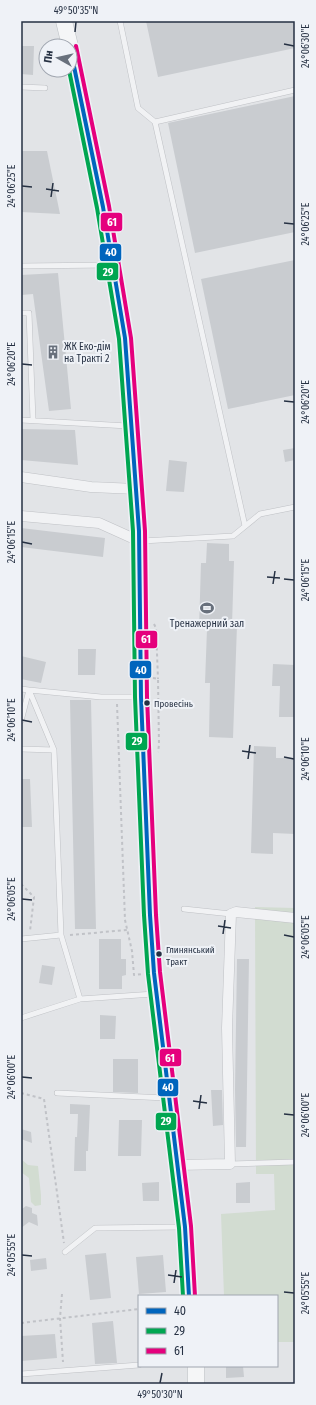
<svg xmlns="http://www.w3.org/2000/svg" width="316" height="1405" font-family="'Fira Sans Condensed',sans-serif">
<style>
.green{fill:#d2dcd1}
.building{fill:#c9ccd0}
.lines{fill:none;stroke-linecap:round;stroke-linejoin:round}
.service-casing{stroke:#bfc1c5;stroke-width:6}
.minor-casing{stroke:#bfc1c5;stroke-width:11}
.primary-casing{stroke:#bdc1c5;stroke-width:17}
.path{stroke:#c0c2c7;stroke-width:2;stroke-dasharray:3 3;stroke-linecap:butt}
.service{stroke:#f1f2f4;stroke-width:5}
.minor{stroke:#f1f2f4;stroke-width:10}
.primary{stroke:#f5f6f7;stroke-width:16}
.bus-1-casing{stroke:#eff2f7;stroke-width:7}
.bus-2-casing{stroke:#eff2f7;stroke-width:7}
.bus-3-casing{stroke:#eff2f7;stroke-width:7}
.bus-1{stroke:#0065bd;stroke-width:4}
.bus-2{stroke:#00a651;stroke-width:4}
.bus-3{stroke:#e5007d;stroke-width:4}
.ticks{fill:none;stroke:#263143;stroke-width:1.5}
.bus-dot{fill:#263143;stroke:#eff2f7;stroke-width:1.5}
.labels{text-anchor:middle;stroke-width:4;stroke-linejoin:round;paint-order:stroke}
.bus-label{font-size:9px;fill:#263143;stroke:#eff2f7;text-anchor:start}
.poi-label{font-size:10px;fill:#263143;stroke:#eff2f7;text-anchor:start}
.line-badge{stroke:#eff2f7;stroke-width:1.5}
.badge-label{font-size:11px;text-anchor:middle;font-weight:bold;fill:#fff}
.neatline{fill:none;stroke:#263143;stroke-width:1.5}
.ticks-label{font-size:10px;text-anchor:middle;fill:#263143}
</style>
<rect width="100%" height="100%" fill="#e2e4e7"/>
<path class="green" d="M255,907L295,908V1342H277V1296H224L221,1214L275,1210L274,1174H256Z
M21,1159L28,1165L38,1166L41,1195V1205L35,1206L31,1202L29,1178L21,1172Z"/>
<path class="building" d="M146,21H295V48L158,77Z
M21,46H34L33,75L21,74Z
M295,96V232L195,253L168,123Z
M21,151H47L60,214L21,212Z
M295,260V395L228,409L201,279Z
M58,273L71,409L49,411L33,294L21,295V275Z
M21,429L75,430L78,465L21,460Z
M295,448V460L285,462L283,450Z
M169,460L187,462L184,492L166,491Z
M21,528L105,538L103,557L21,547Z
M207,543L229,544V561H234L232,625H237L233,738L209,737L210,683H205L207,629H199L201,563H206Z
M78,649H96L95,675H78Z
M21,656L46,662L41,683L21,679Z
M273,664L295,665V717H279L280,686H272Z
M70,700H91L96,929H75Z
M254,746L276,747V758H295V834L273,833V854L251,853Z
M21,779H30L32,827H21Z
M99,939H121V959H126V975L122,976V989H99Z
M237,959H249L246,1147H236L235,1090Z
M42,965L55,967L52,985L39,983Z
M100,1015L116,1016L115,1039H100Z
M113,1059H138V1093L113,1092Z
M211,1090H222L223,1125L213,1126Z
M70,1104L90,1105L88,1151H86V1171H74L75,1137H77L78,1114H70Z
M119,1120H142L141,1156H118Z
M21,1129L31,1132L32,1143L21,1139Z
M159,1182V1201H143L142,1183Z
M250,1182V1203H236V1183Z
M26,1206L32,1208V1213L37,1215L38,1226L29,1222L21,1228L22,1209Z
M106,1253L111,1298L90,1300L85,1255Z
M163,1255L166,1292L139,1294L136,1257Z
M46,1258L47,1269L31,1271L30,1260Z
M113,1321L117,1363L95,1364L92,1323Z
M55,1334L57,1358L21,1361V1336Z
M226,1366H243L244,1377L226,1378Z"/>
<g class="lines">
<g class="service-casing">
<path id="service" d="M120,21L138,108L155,122L245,526
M21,87L45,88
M155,122L295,90
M21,266L110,265
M21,313H29L33,420
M21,420L128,426
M142,541L233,536L260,514L295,507
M21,689L29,690L54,750L61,935
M21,721L29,690L101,697H138
M21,749L54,750
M184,909L231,914
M21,939L61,935L80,999L154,994
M21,1018L80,999
M57,1093L166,1098
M230,1164L295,1162
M65,1252L95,1228L182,1227
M21,1374L139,1365"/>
</g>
<g class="minor-casing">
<path id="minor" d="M21,477L91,487L136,489
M21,516L99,523L139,541
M176,1165L230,1164L227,1028L231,914L236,912L295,918"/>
</g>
<g class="primary-casing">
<path id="primary" d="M64,21L70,46
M70,47L103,207L125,338L139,531L141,697L150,915L154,973L185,1227L189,1296
M196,1366V1384"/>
</g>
<path class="path" d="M154,624L156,628L158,679
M153,678L158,679L159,745L158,752
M117,704L125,920L132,951L134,975L142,974
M21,884L34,897L30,931
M70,935L127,930
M21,1093L44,1099L64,1243
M62,1294L60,1318L63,1362
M21,1323L139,1309"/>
<use href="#service" class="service"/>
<use href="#minor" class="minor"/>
<use href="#primary" class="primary"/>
<g class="bus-1-casing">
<path id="bus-1" d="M70,47L103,207L125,338L139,531L141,697L150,915L154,973L185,1227L189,1296"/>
</g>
<g class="bus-2-casing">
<path id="bus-2" d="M69,70L97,208L119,339L133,531L135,697L144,915L148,974L179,1228L183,1296"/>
</g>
<g class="bus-3-casing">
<path id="bus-3" d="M76,46L109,206L131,338L145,531L147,697L156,915L160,972L191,1226L195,1296"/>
</g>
<use href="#bus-1" class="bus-1"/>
<use href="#bus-2" class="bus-2"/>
<use href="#bus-3" class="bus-3"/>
</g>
<path class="ticks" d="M75,32L76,22M284,44L294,46M22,186L32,187M46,189L59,191M51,197L53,183M284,223L294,224M22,364L32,365M284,401L294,402M22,542L32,544M267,577L280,578M284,579L294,580M273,584L275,571M22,720L32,722M242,751L256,753M284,757L294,759M248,759L250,745M22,899L32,900M218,926L231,928M223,934L225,920M284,935L294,937M22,1077L32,1078M193,1101L207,1103M199,1109L201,1095M284,1114L294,1115M22,1255L32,1256M168,1275L182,1277M174,1283L176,1270M284,1292L294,1293M160,1383L162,1373"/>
<defs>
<g id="building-bare" transform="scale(1.08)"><path d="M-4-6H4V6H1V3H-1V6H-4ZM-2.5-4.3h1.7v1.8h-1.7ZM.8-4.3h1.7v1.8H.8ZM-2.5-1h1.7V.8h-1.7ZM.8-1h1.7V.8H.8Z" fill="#68707c" stroke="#eff2f7" stroke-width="2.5" paint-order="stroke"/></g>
<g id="stadium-bare" transform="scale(1.08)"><path d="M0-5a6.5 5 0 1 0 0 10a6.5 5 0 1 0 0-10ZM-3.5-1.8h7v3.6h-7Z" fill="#68707c" stroke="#eff2f7" stroke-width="2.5" paint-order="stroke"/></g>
</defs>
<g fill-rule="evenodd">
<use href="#building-bare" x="53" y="352"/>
<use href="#stadium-bare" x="207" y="608"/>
</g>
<g class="bus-dot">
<circle cx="147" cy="703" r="3.5"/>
<circle cx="159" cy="954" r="3.5"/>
</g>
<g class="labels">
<g class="bus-label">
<text x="154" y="707">Провесінь</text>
<text x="166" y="953">Глинянський<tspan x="166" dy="12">Тракт</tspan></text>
</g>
<g class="poi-label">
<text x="64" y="350">ЖК Еко-дім<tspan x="64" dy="12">на Тракті 2</tspan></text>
<text x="207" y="627" text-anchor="middle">Тренажерний зал</text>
</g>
</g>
<g class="line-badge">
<rect x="100" y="212" width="23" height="20" rx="4" fill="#e5007d"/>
<rect x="99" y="243" width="23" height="19" rx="4" fill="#0065bd"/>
<rect x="96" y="262" width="23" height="19" rx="4" fill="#00a651"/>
<rect x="135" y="630" width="23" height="19" rx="4" fill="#e5007d"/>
<rect x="129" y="660" width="23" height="19" rx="4" fill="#0065bd"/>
<rect x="125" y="732" width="23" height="19" rx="4" fill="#00a651"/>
<rect x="159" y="1048" width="23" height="19" rx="4" fill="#e5007d"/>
<rect x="157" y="1078" width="22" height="19" rx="4" fill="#0065bd"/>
<rect x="155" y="1112" width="22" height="19" rx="4" fill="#00a651"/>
</g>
<g class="badge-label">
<text x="112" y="226">61</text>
<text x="111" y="256">40</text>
<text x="108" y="276">29</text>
<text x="146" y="643">61</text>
<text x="141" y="674">40</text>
<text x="137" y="745">29</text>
<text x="170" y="1062">61</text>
<text x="168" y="1091">40</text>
<text x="166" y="1125">29</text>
</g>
<rect width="316" height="1405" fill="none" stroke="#eff2f7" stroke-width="44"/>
<rect x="138" y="1295" width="140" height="72" fill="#eff2f7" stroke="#9fa5af"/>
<rect x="146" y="1308" width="20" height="6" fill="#0065bd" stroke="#9fa5af"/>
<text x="174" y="1315" font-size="12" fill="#263143">40</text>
<rect x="146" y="1328" width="20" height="6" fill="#00a651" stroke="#9fa5af"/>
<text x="174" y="1335" font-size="12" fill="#263143">29</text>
<rect x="146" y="1348" width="20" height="6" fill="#e5007d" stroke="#9fa5af"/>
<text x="174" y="1355" font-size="12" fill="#263143">61</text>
<g transform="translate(58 58) rotate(278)"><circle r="19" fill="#eff2f7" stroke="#9fa5af"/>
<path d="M0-3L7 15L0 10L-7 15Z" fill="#68707c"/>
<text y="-6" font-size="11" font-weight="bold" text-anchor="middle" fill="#263143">Пн</text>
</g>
<rect x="22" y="22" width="272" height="1361" class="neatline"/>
<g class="ticks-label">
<text x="76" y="14">49°50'35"N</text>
<text transform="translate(305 46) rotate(-90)" y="4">24°06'30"E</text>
<text transform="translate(11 186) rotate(-90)" y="4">24°06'25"E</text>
<text transform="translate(305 224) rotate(-90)" y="4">24°06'25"E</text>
<text transform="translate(11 364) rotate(-90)" y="4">24°06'20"E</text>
<text transform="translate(305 402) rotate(-90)" y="4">24°06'20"E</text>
<text transform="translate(11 542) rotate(-90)" y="4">24°06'15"E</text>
<text transform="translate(305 580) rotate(-90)" y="4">24°06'15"E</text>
<text transform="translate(11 720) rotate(-90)" y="4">24°06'10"E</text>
<text transform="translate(305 759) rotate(-90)" y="4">24°06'10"E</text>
<text transform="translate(11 899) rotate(-90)" y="4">24°06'05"E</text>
<text transform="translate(305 937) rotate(-90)" y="4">24°06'05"E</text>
<text transform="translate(11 1077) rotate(-90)" y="4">24°06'00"E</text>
<text transform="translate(305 1115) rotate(-90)" y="4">24°06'00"E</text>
<text transform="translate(11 1255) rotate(-90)" y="4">24°05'55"E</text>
<text transform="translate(305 1293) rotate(-90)" y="4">24°05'55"E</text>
<text x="160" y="1398">49°50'30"N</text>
</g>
</svg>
